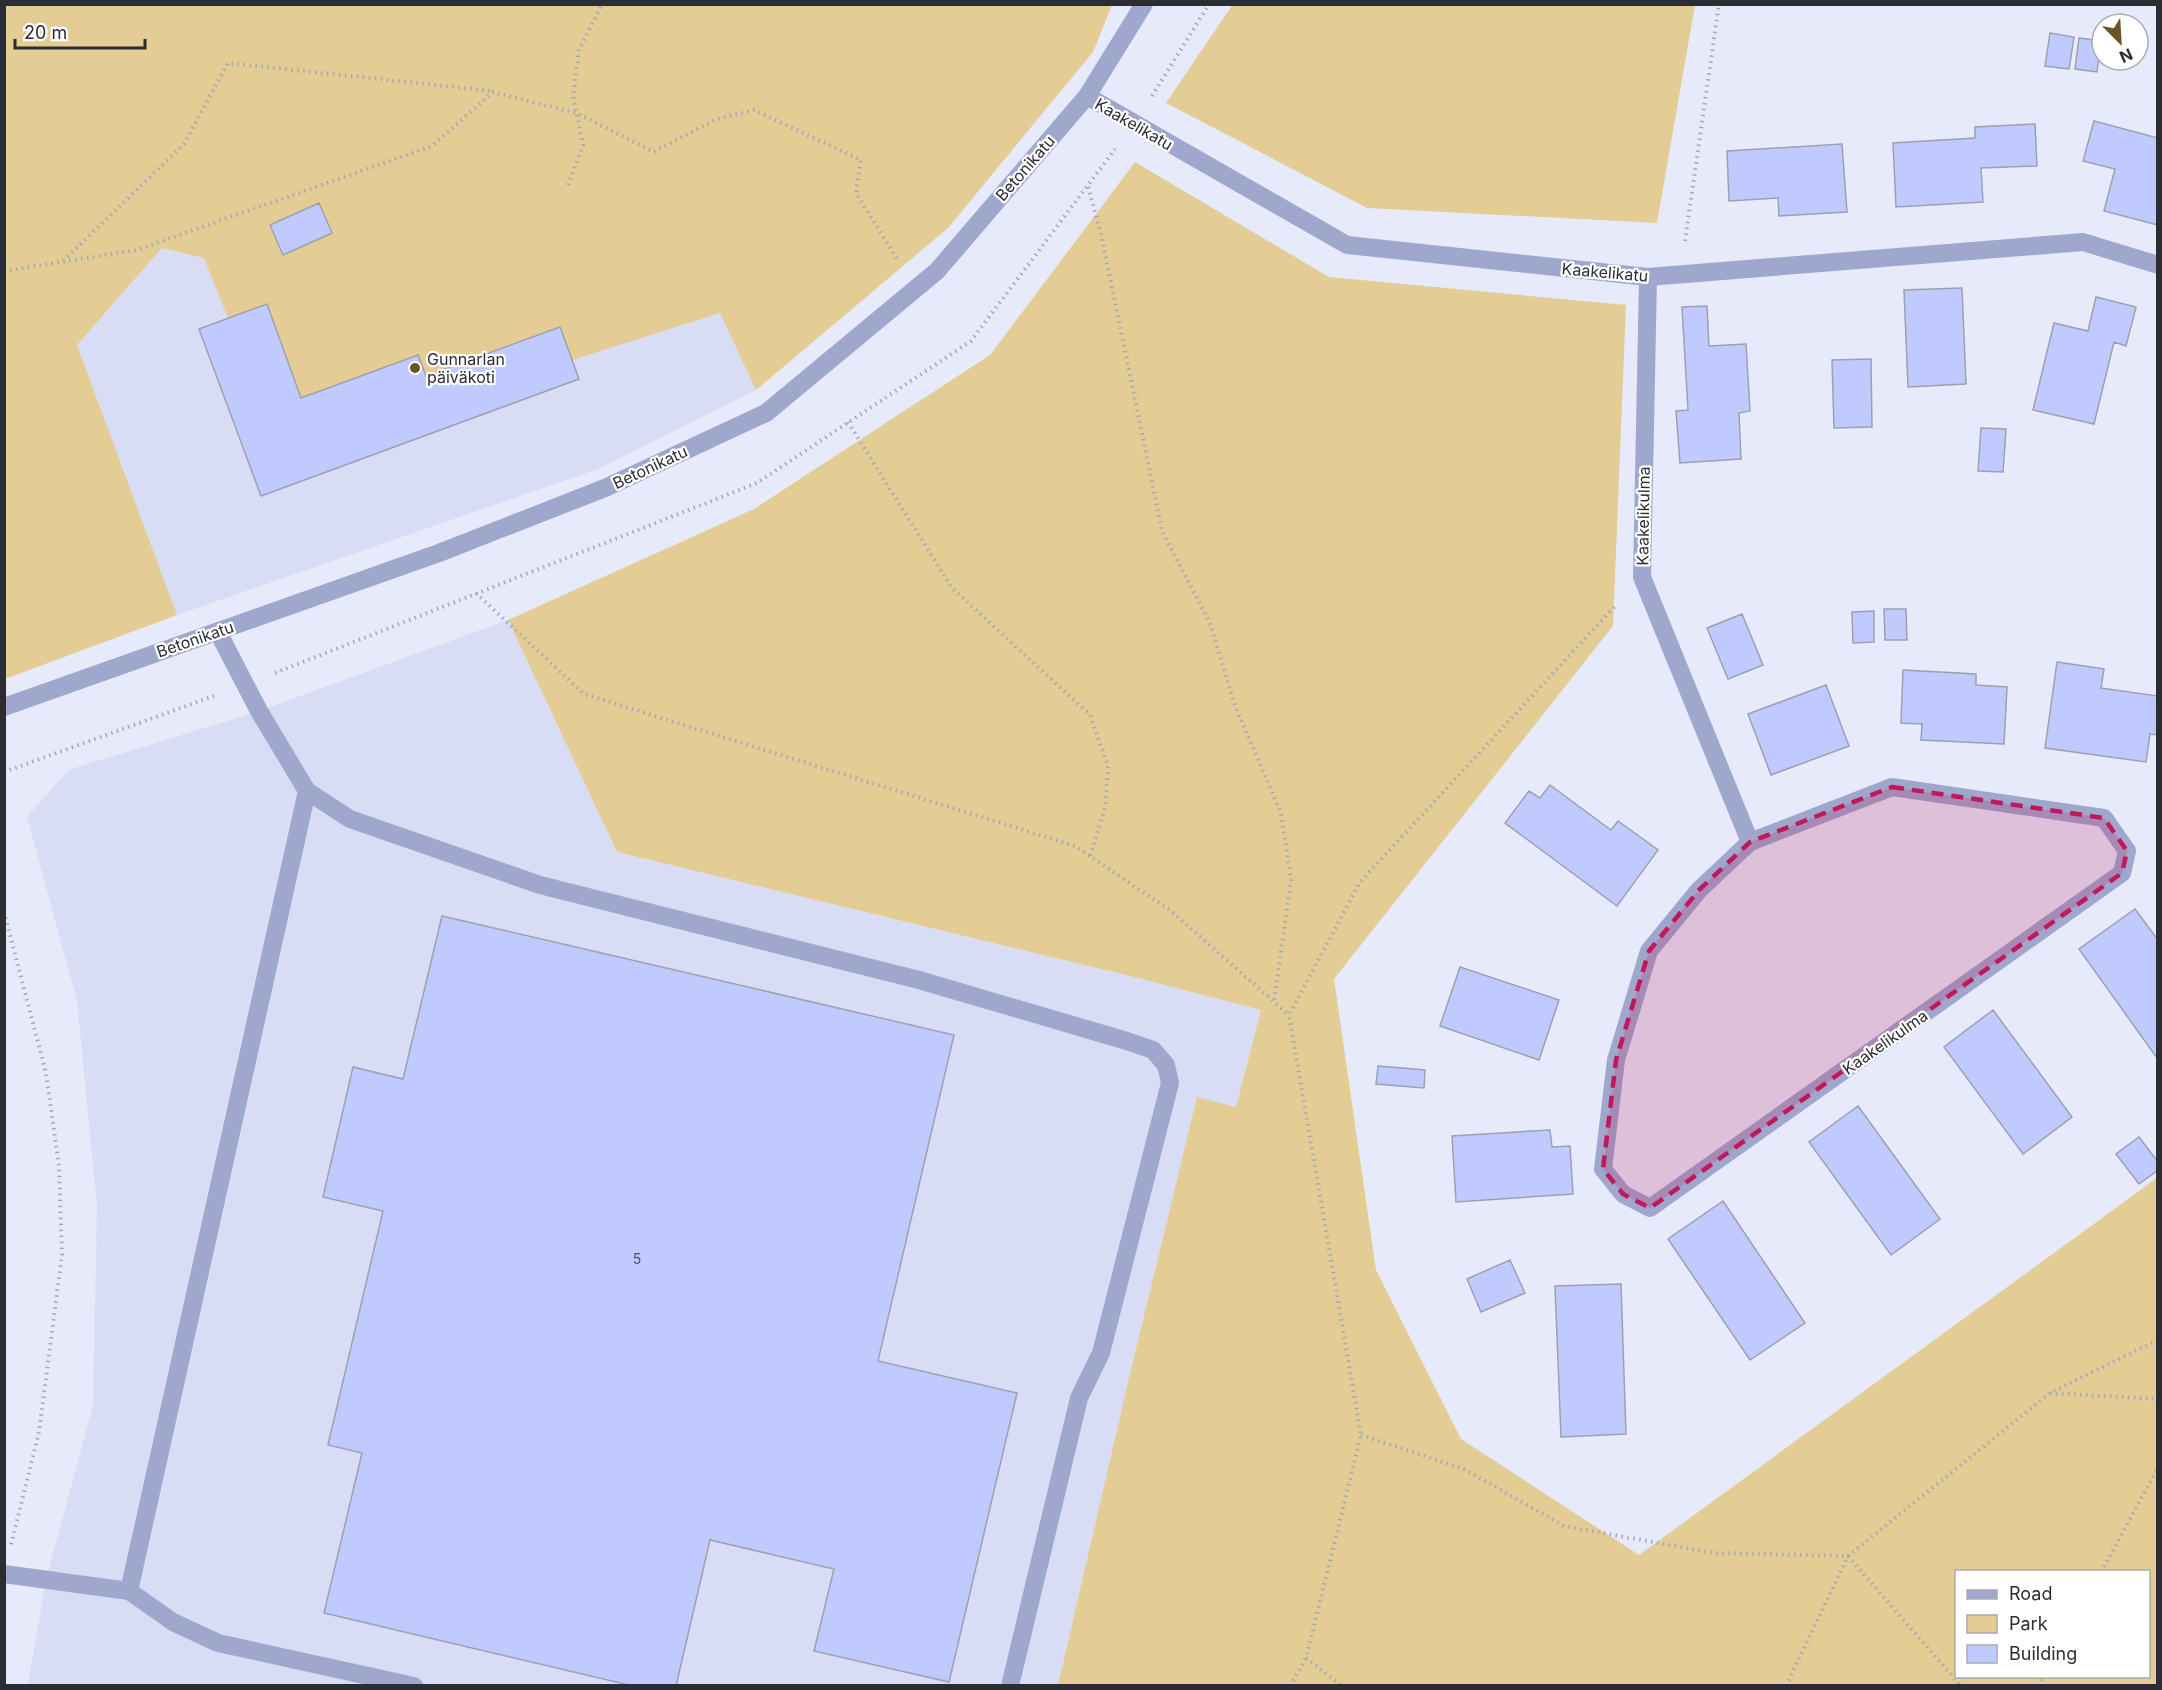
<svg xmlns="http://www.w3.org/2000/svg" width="2162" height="1690" font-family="Inter,sans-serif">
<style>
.built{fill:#d8ddf5}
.green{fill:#e3cd94;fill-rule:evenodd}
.building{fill:#c0cafe;stroke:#9da0b0;stroke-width:1.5}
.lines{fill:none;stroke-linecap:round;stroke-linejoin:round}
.path{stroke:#a6a8b5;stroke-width:4;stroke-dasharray:1.5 4.5;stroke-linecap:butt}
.minor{stroke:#9fa7cd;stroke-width:18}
.marked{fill:#c2185b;fill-opacity:0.2;stroke:#c2185b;stroke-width:4.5;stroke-dasharray:12 8;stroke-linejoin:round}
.poi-dot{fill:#675523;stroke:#fff;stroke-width:2}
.labels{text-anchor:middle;stroke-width:4.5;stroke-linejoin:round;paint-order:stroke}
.number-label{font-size:14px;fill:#515466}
.street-label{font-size:16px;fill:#2c2d33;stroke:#fff}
.poi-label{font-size:16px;fill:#2c2d33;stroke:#fff;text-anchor:start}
</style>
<rect width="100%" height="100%" fill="#e7eafb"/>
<path class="built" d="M162,248L205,257L699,266L756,390L598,469L177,615L77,345Z
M508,620L617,852L1126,975L1261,1010L1236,1107L1197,1098L1128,1382L1058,1685H28L46,1580L93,1405L97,1205L77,1001L27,817L68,770L259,711Z"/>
<path class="green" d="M1233,4L1695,5L1657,223L1367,208L1166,103Z
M5,5H1112L1093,52L948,228L756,390L720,313L572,360L426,376L418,355L301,398L267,304L228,318L204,258L162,248L77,345L177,615L5,679Z
M1135,162L1329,277L1626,305L1613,626L1334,979L1376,1270L1461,1439L1639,1555L2157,1178V1685H1058L1128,1382L1197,1097L1236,1107L1261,1010L1126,975L617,852L508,620L754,509L990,355ZM1956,1572H2148V1676H1956Z"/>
<path class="building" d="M2050,33L2074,37L2069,69L2045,66Z
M2079,38L2101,41L2097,72L2075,69Z
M2094,121L2158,138V225L2104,211L2115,169L2083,161Z
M2035,124L2037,166L1981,168L1983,202L1896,207L1893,143L1975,138V127Z
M1842,144L1847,212L1779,216L1778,198L1729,201L1727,151Z
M319,203L332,233L283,255L270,225Z
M1962,288L1966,384L1908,387L1904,290Z
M2096,297L2136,307L2126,346L2114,342L2094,424L2033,410L2054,323L2088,331Z
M267,304L301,398L418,355L426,376L560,327L579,379L261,496L199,329Z
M1707,306L1709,346L1746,344L1750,411L1739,413L1741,459L1680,463L1676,411L1688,410L1682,307Z
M1871,359L1872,427L1834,428L1832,360Z
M1981,428L2006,429L2003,472L1978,471Z
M1884,609H1906L1907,640H1885Z
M1874,611V642L1853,643L1852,612Z
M1742,614L1763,665L1728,679L1707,628Z
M2057,662L2104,669L2101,688L2157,696L2158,693V735L2150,734L2146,762L2045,748Z
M1903,670L1976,674V685L2007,687L2004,744L1921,740L1922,724L1901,723Z
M1826,685L1849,746L1771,775L1748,714Z
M1550,785L1611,830L1618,821L1658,850L1617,906L1505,823L1529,791L1540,798Z
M2135,909L2158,940L2157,1058L2079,949Z
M442,916L954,1035L878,1361L1017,1393L949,1682L814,1651L834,1569L710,1540L676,1686H633L324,1613L362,1453L328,1445L383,1211L323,1197L353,1067L403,1079Z
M1460,967L1559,1000L1539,1060L1440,1026Z
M1993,1010L2072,1117L2023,1154L1944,1047Z
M1378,1066L1425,1070L1424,1088L1376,1084Z
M1858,1106L1940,1219L1891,1255L1809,1142Z
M1550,1130L1552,1147L1570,1146L1573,1194L1456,1202L1452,1136Z
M2139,1137L2158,1162V1170L2139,1184L2116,1154Z
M1723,1201L1805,1323L1750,1360L1668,1239Z
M1510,1260L1525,1293L1481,1312L1467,1279Z
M1621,1284L1626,1434L1561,1437L1555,1286Z"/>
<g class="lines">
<path class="path" d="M1152,96L1209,4
M568,185L583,145L573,96L579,50L602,4
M1088,187L1101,234L1162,531L1210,623L1235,706L1281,813L1291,880L1274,1002
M1685,241L1719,4
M63,261L184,144L228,63L492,91
M4,271L137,250L432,146L493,92L576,113L654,152L716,119L754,110L861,160L856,193L899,262
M848,422L952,588L1090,715L1108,766L1105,808L1090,856
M476,593L584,694L1075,846L1171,911L1289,1015
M275,673L757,483L971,341L1115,149
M4,772L214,696
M4,912L46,1073L59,1166L62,1255L39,1432L11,1545
M2050,1393L2158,1399
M1361,1435L1464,1469L1564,1526L1714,1553L1848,1556L1961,1686
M2101,1572L2158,1468
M1306,1658L1342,1686
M1290,1686L1306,1658L1361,1435L1289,1015L1360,882L1617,604
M1786,1686L1848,1556L2050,1393L2158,1340
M2038,1686L2043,1676"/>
<path class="minor" d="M1087,96L1347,245L1648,277L2083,242L2158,265
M1648,277L1642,577L1750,842L1892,787L2104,818L2127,851L2122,873L1650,1208L1623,1194L1603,1169L1616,1060L1649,951L1699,890L1750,842
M218,632L259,711L307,791L350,819L540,885L919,980L1127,1041L1153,1050L1166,1065L1170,1083L1101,1353L1079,1398L1010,1686
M4,707L439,553L605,488L766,413L937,271L1087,96L1144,4
M4,1574L129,1591L173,1622L218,1643L414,1686
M129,1591L307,791"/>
</g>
<path class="marked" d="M1892,787L2104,818L2127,851L2122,873L1650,1208L1623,1194L1603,1169L1616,1060L1649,951L1699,890L1750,842Z"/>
<circle class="poi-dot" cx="415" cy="368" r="6"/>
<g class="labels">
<g class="number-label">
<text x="637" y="1264">5</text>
</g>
<g class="street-label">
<text transform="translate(1134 124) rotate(30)" y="6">Kaakelikatu</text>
<text transform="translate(1025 168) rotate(-49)" y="6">Betonikatu</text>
<text transform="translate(1605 272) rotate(5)" y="6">Kaakelikatu</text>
<text transform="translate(650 467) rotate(-25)" y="6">Betonikatu</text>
<text transform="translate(1643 516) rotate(-89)" y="6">Kaakelikulma</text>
<text transform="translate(195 639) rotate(-19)" y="6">Betonikatu</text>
<text transform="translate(1885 1042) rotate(-35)" y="6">Kaakelikulma</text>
</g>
<g class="poi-label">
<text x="427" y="365">Gunnarlan<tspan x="427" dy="18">päiväkoti</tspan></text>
</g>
</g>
<rect width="2162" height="1690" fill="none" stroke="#2c2d33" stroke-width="12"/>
<rect x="1955" y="1570" width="195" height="108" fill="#ffffff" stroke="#ababad" stroke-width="1.5"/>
<rect x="1967" y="1590" width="30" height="9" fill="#9fa7cd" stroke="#ababad" stroke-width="1.5"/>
<text x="2009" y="1600" font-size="18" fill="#2c2d33">Road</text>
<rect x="1967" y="1615" width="30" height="18" fill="#e3cd94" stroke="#ababad" stroke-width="1.5"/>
<text x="2009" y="1630" font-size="18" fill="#2c2d33">Park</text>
<rect x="1967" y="1645" width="30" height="18" fill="#c0cafe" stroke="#ababad" stroke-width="1.5"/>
<text x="2009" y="1660" font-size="18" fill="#2c2d33">Building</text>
<g transform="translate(2120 42) rotate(156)"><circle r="28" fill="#ffffff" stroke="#ababad" stroke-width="1.5"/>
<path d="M0-4.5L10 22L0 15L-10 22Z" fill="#675523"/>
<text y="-9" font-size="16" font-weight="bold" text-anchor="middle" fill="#2c2d33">N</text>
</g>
<path d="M15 39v9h130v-9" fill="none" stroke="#2c2d33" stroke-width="3"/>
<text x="24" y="39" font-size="18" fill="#2c2d33" stroke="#ffffff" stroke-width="4.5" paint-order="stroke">20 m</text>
</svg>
